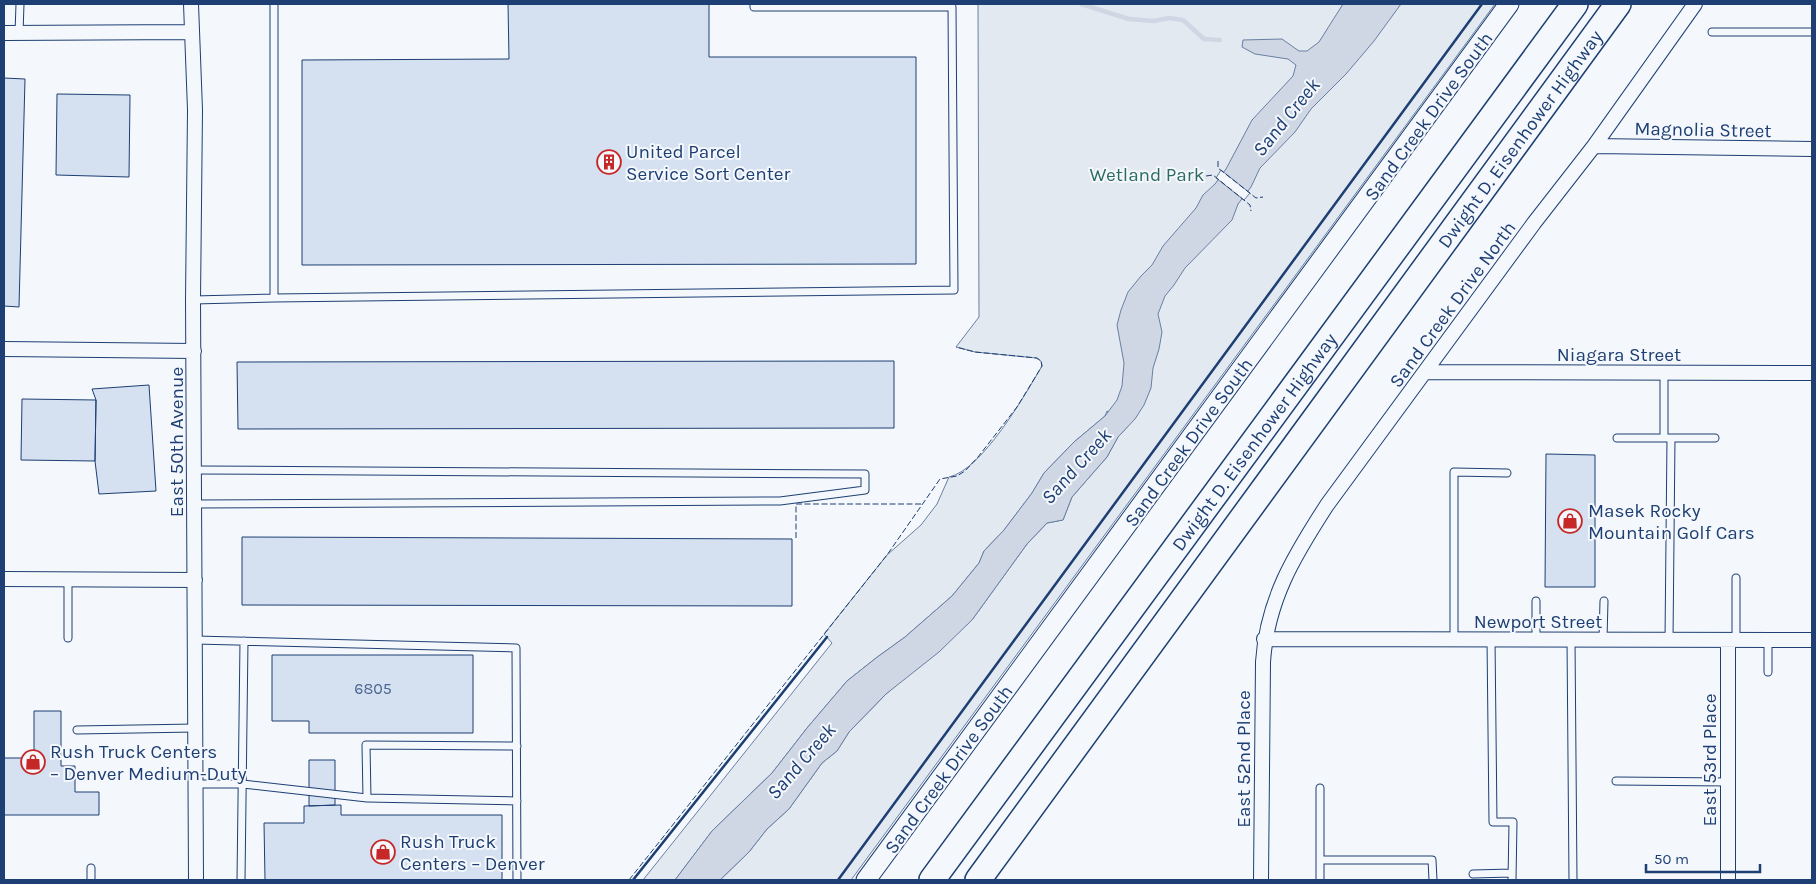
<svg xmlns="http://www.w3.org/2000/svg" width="1816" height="884" font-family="Karla,sans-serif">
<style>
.green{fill:#e3e9f0;stroke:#687fa3}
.water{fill:#cfd7e4;stroke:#687fa3}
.pier{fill:#f4f7fb;stroke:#687fa3}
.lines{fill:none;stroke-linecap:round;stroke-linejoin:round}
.stream{stroke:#cfd7e4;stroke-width:4.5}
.building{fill:#d5e0f0;stroke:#1d3f73}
.service-casing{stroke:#1d3f73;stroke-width:9}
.minor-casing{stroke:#1d3f73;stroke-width:16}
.secondary-casing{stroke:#1d3f73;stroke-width:21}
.motorway-casing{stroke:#1d3f73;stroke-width:28}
.service{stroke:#f4f7fb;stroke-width:7}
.minor{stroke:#f4f7fb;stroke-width:14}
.secondary{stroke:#f4f7fb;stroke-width:19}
.motorway{stroke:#f4f7fb;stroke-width:25}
.fence{stroke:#1d3f73;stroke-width:1;stroke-dasharray:6 2.5;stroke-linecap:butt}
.wall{stroke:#1d3f73;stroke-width:2.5}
.labels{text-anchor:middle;stroke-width:4;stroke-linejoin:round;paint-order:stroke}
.number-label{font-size:16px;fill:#4b6792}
.street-label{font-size:19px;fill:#1d3f73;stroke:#f4f7fb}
.poi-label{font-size:19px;fill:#1d3f73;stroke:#f4f7fb;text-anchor:start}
.park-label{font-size:19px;fill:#2c6c60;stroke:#f4f7fb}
.water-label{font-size:20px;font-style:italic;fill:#1d3f73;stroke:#f4f7fb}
</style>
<rect width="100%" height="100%" fill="#f4f7fb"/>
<path class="green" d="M978,4H1495L851,880H720L749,852L767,829L789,809L822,763L837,751L849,732L886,694L972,620L1027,544L1047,523L1063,520L1072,497L1107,457L1118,437L1128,426L1107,411L1105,416L1074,442L1044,473L1032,493L1004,530L984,551L979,563L952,596L905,637L876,658L847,681L807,728L772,773L712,831L675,880H643L832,643L824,634L887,555L921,525L937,504L949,477C982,470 1025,395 1042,366L1041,361L1036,358L975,352L956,347L979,317Z"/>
<path class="water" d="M1343,4H1401L1374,41L1346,74L1311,109L1295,132L1260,168L1251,187L1238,204L1232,220L1185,268L1174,285L1165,296L1158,314L1162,332L1159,349L1153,368L1151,388L1144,405L1135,419L1118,437L1107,457L1072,497L1063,520L1047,523L1027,544L972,620L939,652L886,694L849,732L837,751L822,763L789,809L767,829L749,852L720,880H675L712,831L772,773L807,728L847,681L876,658L905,637L952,596L979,563L984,551L1004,530L1032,493L1044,473L1074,442L1105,416L1117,400L1122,386L1124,363L1117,325L1121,310L1128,292L1141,276L1152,265L1163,246L1196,208L1203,195L1215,184L1226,169L1252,120L1293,76L1296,65L1288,59L1255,54L1242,47L1243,40L1282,39L1299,51H1307L1319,42Z"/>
<path class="pier" d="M1221,170L1250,193L1244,200L1216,178Z"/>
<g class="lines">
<path class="stream" d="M1081,4L1129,19L1154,21L1169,18L1183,20L1204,39L1220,40"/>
</g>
<path class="building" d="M508,4H709V57H916V264L302,265V60L509,59Z
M4,78L25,79L19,307L4,306Z
M57,94L130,95L129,177L56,175Z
M894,361V428L238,429L237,362Z
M149,385L156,491L99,494L95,461L96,400L92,389Z
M22,399L96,400L95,461L21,460Z
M1546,454L1595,455V587H1545Z
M242,537L792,539V606L242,605Z
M272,655H473V733H309V721H272Z
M34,711H61V766H75V792H99V815H4V758H34Z
M309,760H335V805L309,806Z
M341,805V815H502V880H265L264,823H304V806Z"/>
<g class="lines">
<g class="service-casing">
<path id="service" d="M274,4V298L954,290L952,7H813V4
M754,4V7H813
M1712,32H1812
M19,33L20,4
M193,300L274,298
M1617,438H1715
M1664,438V373
M195,470L865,474V490L780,501L195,504
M1536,601V639
M68,638V580
M1454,639V472L1507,473
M1491,639L1493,822H1513L1512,880
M1571,639L1573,880
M1603,639L1604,601
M195,640L516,648L517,880
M1669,640L1671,438
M1736,640V578
M1768,672V640
M77,730L195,728
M517,746L366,745L367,798L517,801
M1616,781L1728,782
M195,784H243L367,798
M1320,788V860
M91,868V880
M1473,874L1512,873
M241,880L244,641
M1320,880V860H1432L1433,880"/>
</g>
<g class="minor-casing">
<path id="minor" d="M191,4L195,110L193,300L196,880
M4,33L192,32
M1594,146L1812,149
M4,349L194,351
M1427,372L1812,373
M4,579L195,580
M1264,639L1812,640
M1728,640V880
M1261,880L1263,662C1267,600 1294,556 1327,505L1534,223L1594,146L1695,4"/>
</g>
<g class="secondary-casing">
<path id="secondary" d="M866,880L1509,4"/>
</g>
<g class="motorway-casing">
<g id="motorway">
<path id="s1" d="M932,880L1575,4"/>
<path id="s2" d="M978,880L1618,4"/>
</g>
</g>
<use href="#service" class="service"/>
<use href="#minor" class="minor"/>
<use href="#secondary" class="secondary"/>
<use href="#motorway" class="motorway"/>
<path class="fence" d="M1218,161V168L1256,198L1263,197
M1206,176L1213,175L1250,205L1251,211
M796,538V504H923
M629,880L887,555L940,479L957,476L965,471L978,457L1017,407L1042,366L1041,361L1037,358L975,352L956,347"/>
<path class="wall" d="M633,880L827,637
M838,880L1482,4"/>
</g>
<defs>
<g id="building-ring" transform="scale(1.25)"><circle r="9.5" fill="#f4f7fb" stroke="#c62828" stroke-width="1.5"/><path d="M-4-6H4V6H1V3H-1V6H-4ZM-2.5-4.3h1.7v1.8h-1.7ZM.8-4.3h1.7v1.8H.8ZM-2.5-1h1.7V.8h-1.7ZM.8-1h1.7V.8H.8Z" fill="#c62828"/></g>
<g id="shop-ring" transform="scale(1.25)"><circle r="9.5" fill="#f4f7fb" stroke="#c62828" stroke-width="1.5"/><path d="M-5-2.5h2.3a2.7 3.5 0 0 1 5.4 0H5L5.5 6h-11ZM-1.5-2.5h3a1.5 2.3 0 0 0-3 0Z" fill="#c62828"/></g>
</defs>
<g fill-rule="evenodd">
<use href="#building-ring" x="609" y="162"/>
<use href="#shop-ring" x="1570" y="521"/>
<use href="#shop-ring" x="33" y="762"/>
<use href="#shop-ring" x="383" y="852"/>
</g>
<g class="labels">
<g class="number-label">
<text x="373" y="694">6805</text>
</g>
<g class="street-label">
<text transform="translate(1428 116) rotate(-54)" y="7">Sand Creek Drive South</text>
<text transform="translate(1703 129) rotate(1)" y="7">Magnolia Street</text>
<text dy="7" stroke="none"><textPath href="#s2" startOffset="918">Dwight D. Eisenhower Highway</textPath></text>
<text transform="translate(1452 304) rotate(-54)" y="7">Sand Creek Drive North</text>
<text x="1619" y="361">Niagara Street</text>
<text transform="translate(176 442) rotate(-90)" y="7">East 50th Avenue</text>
<text transform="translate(1188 442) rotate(-54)" y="7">Sand Creek Drive South</text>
<text dy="7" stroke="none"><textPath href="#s1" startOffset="544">Dwight D. Eisenhower Highway</textPath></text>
<text x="1538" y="628">Newport Street</text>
<text transform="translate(1243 759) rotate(-90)" y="7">East 52nd Place</text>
<text transform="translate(1709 760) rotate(-90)" y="7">East 53rd Place</text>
<text transform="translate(948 769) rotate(-54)" y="7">Sand Creek Drive South</text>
</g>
<g class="poi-label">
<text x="626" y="158">United Parcel<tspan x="626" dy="22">Service Sort Center</tspan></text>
<text x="1588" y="517">Masek Rocky<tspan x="1588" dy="22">Mountain Golf Cars</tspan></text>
<text x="50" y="758">Rush Truck Centers<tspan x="50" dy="22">– Denver Medium-Duty</tspan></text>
<text x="400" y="848">Rush Truck<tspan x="400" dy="22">Centers – Denver</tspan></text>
</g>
<g class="park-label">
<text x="1147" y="181">Wetland Park</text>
</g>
<g class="water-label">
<text transform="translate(1286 117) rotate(-51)" y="7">Sand Creek</text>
<text transform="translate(1076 466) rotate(-48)" y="7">Sand Creek</text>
<text transform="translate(801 761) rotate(-49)" y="7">Sand Creek</text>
</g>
</g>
<rect width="1816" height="884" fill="none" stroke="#1d3f73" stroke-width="10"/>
<path d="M1646 864v8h114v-8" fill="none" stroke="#1d3f73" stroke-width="2.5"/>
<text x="1654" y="864" font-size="15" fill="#1d3f73" stroke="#f4f7fb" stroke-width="4" paint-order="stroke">50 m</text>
</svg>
